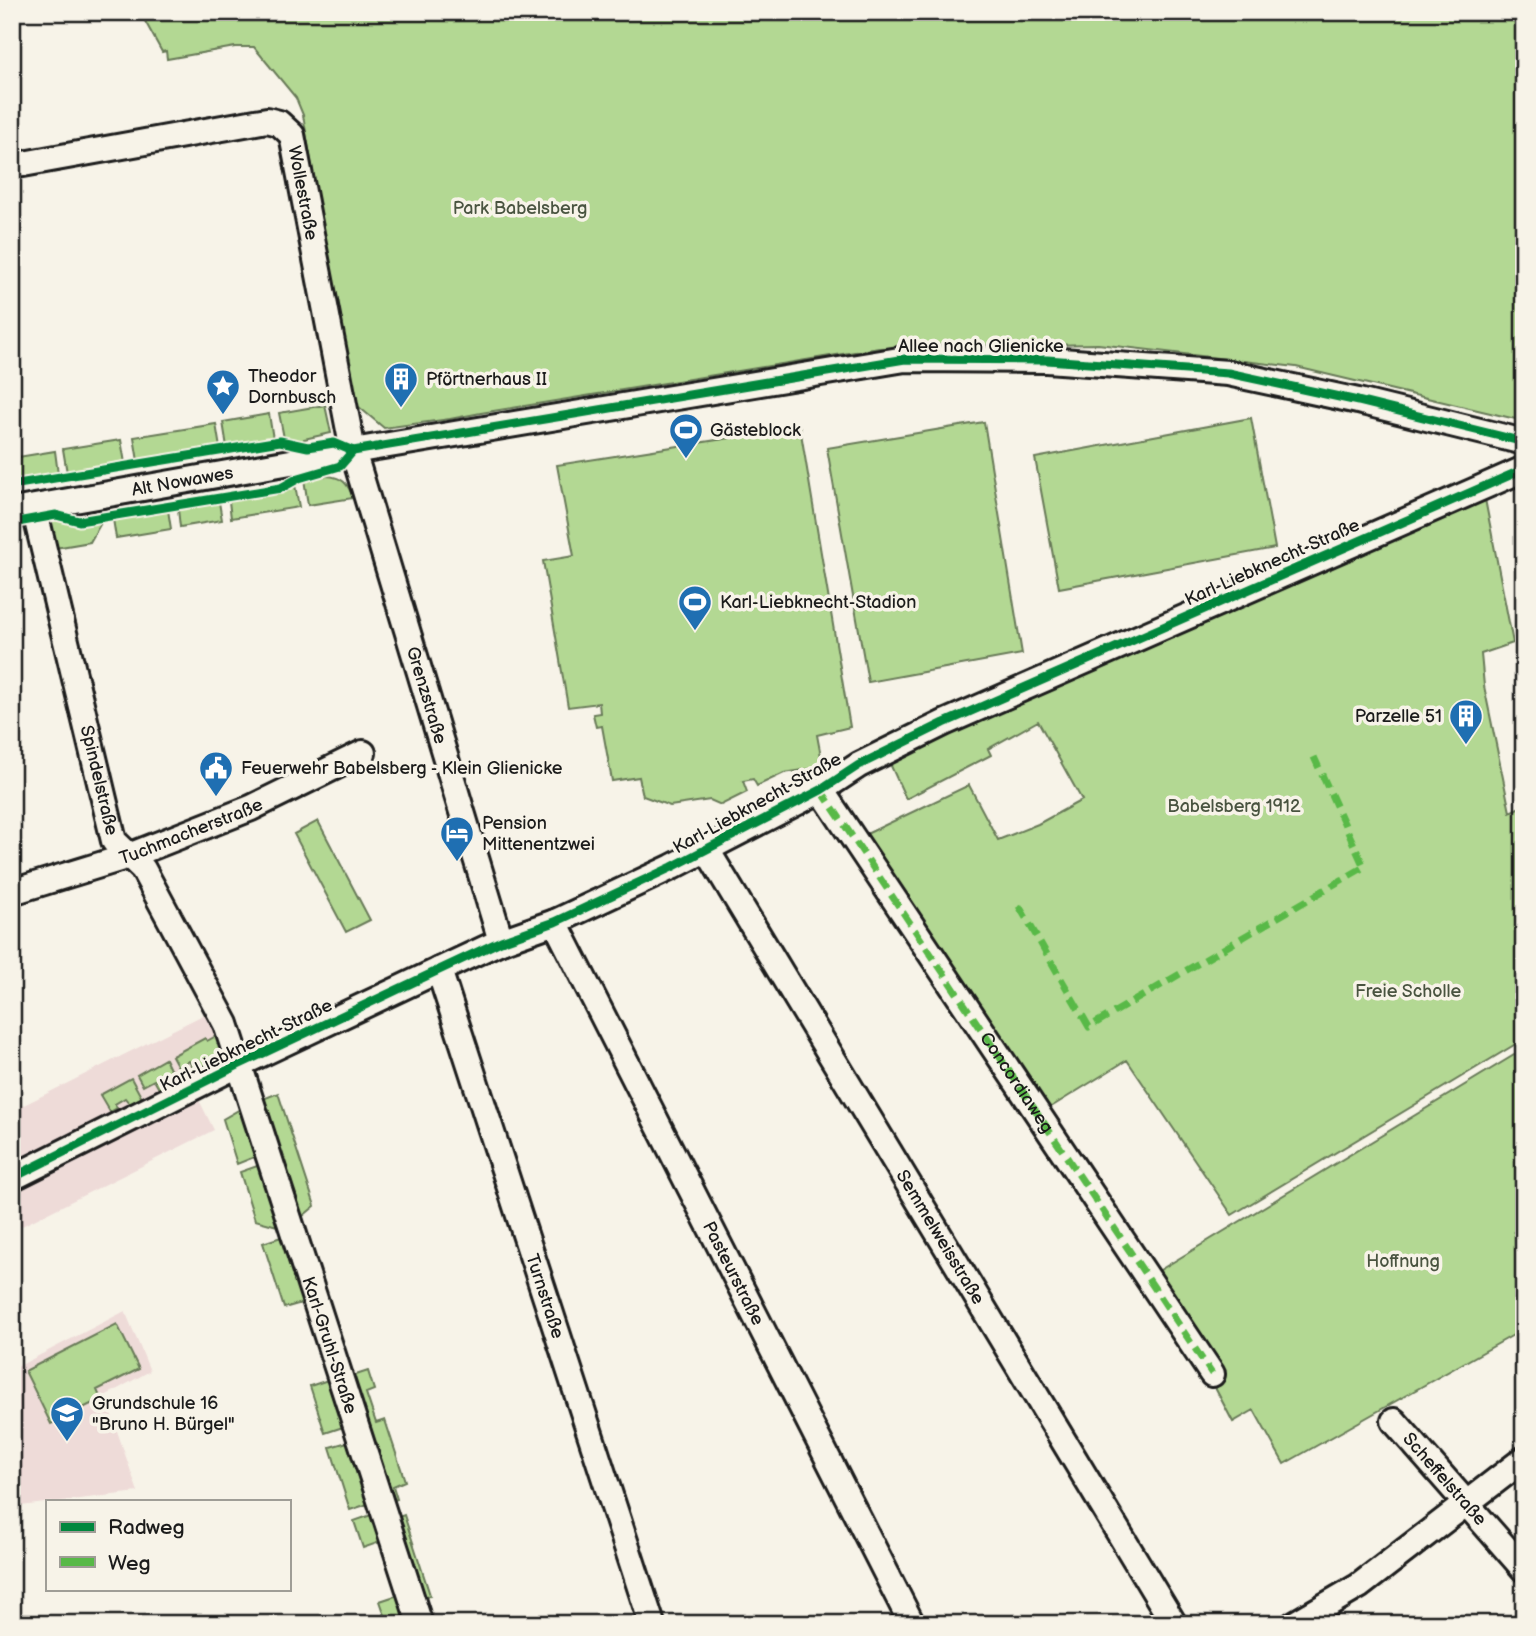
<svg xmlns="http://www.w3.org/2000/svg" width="1536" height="1636" font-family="'Balsamiq Sans',sans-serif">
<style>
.built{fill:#eedbd8}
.green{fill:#b3d893;stroke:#687a58;stroke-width:2}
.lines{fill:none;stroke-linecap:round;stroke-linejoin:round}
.minor-casing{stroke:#1c1c1c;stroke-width:30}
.minor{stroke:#f7f3e8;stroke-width:24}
.quiet{stroke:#58b947;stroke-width:7;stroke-dasharray:14 7;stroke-linecap:butt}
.cycleway-casing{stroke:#f7f3e8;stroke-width:13}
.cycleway{stroke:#00873e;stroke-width:9}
.labels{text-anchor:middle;stroke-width:7;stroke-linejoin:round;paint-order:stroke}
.street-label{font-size:18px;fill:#1c1c1c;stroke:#f7f3e8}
.park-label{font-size:18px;fill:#495440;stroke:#f7f3e8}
.poi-label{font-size:18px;fill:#1c1c1c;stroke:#f7f3e8;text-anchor:start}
</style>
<rect width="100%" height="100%" fill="#f7f3e8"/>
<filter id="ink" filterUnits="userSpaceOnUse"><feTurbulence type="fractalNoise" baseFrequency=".0143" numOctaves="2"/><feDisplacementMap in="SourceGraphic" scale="14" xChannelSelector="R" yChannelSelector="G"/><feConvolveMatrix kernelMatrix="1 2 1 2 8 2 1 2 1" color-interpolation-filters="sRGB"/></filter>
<g filter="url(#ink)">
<path class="built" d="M205,1014L226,1058L199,1100L214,1130L12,1231V1111Z
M125,1311L150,1371L105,1396L138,1492L12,1507V1357L17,1367Z"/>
<path class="green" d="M140,12H1524V421L1296,367L1098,344L879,348L481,413L450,419L384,428L353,402L303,115L296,98L254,47H235L167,59L166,51L162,52Z
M325,405L331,433L304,439L305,444L284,438L279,413Z
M269,414L273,439L227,447L223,422Z
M1251,418L1275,548L1059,588L1035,458Z
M984,422L1022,654L868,682L827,448Z
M216,424L220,448L138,461L134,437Z
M800,427L850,727L817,735L823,767L784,773L757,786L753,779L743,781L747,792L721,805L710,800L670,806L643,796L639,777L612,781L602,726L596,727L593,714L600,713L599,703L568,707L543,561L574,556L557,465Z
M121,440L125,463L67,473L63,449Z
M55,451L58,474L12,481V458Z
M327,476C342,477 348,483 353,498L308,505L304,479Z
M295,485L299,507L231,518L229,501L283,492Z
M1484,494L1513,643L1481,654L1484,686L1510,812L1524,805V1039L1232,1215L1127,1060L1043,1112L858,838L969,785L998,840L1038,824L1082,800L1038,721L988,749L991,755L906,799L886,755Z
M219,502L222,520L180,527L178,509Z
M168,510L171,529L116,538L113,519Z
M52,518L67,520L79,524L102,521L90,542L49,549L46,529Z
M318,821L370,920L346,932L294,834Z
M216,1036C225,1053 216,1061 201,1068L203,1072L197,1076L189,1061L178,1067L172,1056L205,1038L207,1041Z
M1524,1049V1329L1284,1464L1254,1410L1233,1422L1155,1273Z
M165,1059L177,1084L162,1094L154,1080L143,1086L137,1075Z
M131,1078L144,1102L133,1108L125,1098L115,1104L117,1108L110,1112L100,1095Z
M278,1093L315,1206L297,1221L258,1101Z
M242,1108L257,1156L237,1164L223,1119Z
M260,1165L281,1227L255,1220L240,1172Z
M284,1236L305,1302L284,1308L263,1243Z
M117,1324L139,1369L97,1390L101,1399L51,1424L25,1371Z
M368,1371L374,1390L366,1393L376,1423L385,1420L405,1481L393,1486L397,1499L391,1501L350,1377Z
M331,1379L346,1426L325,1433L310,1386Z
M351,1441L371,1503L350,1510L330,1447Z
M374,1514L383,1541L363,1548L354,1521Z
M404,1515L430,1595L422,1598L396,1518Z
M401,1594L411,1624H388L380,1601Z"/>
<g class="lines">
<g class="minor-casing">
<g id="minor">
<path id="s1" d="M12,166L267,120L279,123L292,135L353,451L501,941"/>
<path id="s2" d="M34,508L114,841L143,869L226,1024L420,1624"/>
<path id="s3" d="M12,511L353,451L905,359L1047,360L1228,373L1358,401L1524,442"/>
<path d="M821,790L1212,1374"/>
<path id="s4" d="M707,850L1174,1624"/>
<path id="s5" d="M12,892L129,856L251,808L363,753"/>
<path id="s6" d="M555,922L912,1624"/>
<path id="s7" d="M439,970L652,1624"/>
<path d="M12,1178L238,1065L439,970L501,941L555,922L672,867L821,790L859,765L944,723L1524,469"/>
<path id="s8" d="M1394,1421L1524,1569"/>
<path d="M1294,1624L1359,1586L1524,1459"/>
</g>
</g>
<use href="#minor" class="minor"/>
<g class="quiet">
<path id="s9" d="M821,790L1212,1374"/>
<path d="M1019,906L1089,1027L1364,867L1314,757"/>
</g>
<g class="cycleway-casing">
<path id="cycleway" d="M353,451L905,359L1047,360L1228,373L1358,401L1524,442
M12,485L280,441L308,447L334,443L353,451
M12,523L56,515L79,521L281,488L299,478L340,466L353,451
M12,1178L238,1065L439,970L501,941L555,922L672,867L821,790L859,765L944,723L1524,469"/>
</g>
<use href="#cycleway" class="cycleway"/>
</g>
</g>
<defs>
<g id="building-pin" transform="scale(1.75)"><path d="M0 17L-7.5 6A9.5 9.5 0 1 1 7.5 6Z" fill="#1f6fb2" stroke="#f7f3e8"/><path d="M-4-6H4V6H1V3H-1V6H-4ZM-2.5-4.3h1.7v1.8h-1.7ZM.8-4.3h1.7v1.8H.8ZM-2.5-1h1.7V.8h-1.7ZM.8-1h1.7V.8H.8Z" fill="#fff"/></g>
<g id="sight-pin" transform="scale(1.75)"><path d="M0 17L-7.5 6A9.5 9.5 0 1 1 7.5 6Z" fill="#1f6fb2" stroke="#f7f3e8"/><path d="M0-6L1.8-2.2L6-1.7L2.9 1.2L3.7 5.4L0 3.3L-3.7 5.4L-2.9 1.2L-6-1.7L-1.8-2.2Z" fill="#fff"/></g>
<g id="stadium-pin" transform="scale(1.75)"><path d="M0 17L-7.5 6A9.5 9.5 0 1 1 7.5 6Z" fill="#1f6fb2" stroke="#f7f3e8"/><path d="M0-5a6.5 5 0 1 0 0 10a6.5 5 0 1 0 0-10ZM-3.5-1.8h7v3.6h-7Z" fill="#fff"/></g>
<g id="civic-pin" transform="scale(1.75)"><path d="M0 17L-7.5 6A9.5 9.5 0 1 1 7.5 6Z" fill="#1f6fb2" stroke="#f7f3e8"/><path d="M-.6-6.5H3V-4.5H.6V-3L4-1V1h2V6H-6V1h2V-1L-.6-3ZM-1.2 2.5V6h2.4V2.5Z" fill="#fff"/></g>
<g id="hotel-pin" transform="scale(1.75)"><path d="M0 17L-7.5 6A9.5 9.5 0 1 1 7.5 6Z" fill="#1f6fb2" stroke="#f7f3e8"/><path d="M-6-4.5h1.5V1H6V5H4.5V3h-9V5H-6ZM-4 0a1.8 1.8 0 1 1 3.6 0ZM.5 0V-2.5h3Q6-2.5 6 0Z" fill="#fff"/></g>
<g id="school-pin" transform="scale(1.75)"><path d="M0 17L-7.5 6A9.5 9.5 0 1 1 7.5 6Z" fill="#1f6fb2" stroke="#f7f3e8"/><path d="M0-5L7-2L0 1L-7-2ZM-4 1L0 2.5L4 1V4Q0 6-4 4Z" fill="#fff"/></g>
</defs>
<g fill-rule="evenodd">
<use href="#building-pin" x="401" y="379"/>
<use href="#sight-pin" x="223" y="386"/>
<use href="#stadium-pin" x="686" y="430"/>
<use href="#stadium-pin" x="695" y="602"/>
<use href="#building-pin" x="1466" y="716"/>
<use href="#civic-pin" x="216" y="768"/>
<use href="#hotel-pin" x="457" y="833"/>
<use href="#school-pin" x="67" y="1413"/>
</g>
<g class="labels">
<g class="street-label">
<text dy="6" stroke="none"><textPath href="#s1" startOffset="348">Wollestraße</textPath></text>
<text x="981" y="352">Allee nach Glienicke</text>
<text dy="6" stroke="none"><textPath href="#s3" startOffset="173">Alt Nowawes</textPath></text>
<text transform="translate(1272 562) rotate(-24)" y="6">Karl-Liebknecht-Straße</text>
<text dy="6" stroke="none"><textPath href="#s1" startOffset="866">Grenzstraße</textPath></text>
<text dy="6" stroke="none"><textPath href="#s2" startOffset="280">Spindelstraße</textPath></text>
<text transform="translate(757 803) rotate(-29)" y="6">Karl-Liebknecht-Straße</text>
<text dy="6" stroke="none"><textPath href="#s5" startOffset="189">Tuchmacherstraße</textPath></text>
<text transform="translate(246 1045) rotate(-26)" y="6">Karl-Liebknecht-Straße</text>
<text dy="6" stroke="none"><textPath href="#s9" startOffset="352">Concordiaweg</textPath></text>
<text dy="6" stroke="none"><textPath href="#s4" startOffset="452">Semmelweisstraße</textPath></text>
<text dy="6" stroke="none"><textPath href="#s6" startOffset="394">Pasteurstraße</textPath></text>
<text dy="6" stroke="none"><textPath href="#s7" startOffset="343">Turnstraße</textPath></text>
<text dy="6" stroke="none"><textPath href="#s2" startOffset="896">Karl-Gruhl-Straße</textPath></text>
<text dy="6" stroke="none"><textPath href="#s8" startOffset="77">Scheffelstraße</textPath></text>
</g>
<g class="park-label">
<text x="520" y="214">Park Babelsberg</text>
<text x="1234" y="812">Babelsberg 1912</text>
<text x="1408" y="997">Freie Scholle</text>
<text x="1403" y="1267">Hoffnung</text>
</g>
<g class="poi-label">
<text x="248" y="382">Theodor<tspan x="248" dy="21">Dornbusch</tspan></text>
<text x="426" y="385">Pförtnerhaus II</text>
<text x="710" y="436">Gästeblock</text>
<text x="720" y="608">Karl-Liebknecht-Stadion</text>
<text x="1442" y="722" text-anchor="end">Parzelle 51</text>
<text x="241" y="774">Feuerwehr Babelsberg - Klein Glienicke</text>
<text x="482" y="829">Pension<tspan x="482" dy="21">Mittenentzwei</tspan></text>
<text x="92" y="1409">Grundschule 16<tspan x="92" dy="21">"Bruno H. Bürgel"</tspan></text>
</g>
</g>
<rect width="1536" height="1636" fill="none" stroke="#f7f3e8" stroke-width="42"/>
<rect x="21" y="21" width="1494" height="1594" fill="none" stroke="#1c1c1c" stroke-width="2.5" filter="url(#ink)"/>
<rect x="46" y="1500" width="245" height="91" fill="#f7f3e8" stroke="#9f9d96" stroke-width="2"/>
<rect x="60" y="1522" width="35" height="10" fill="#00873e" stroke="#9f9d96" stroke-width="2"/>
<text x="108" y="1534" font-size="21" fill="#1c1c1c">Radweg</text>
<rect x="60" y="1557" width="35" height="10" fill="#58b947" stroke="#9f9d96" stroke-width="2"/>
<text x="108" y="1570" font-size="21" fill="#1c1c1c">Weg</text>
</svg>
